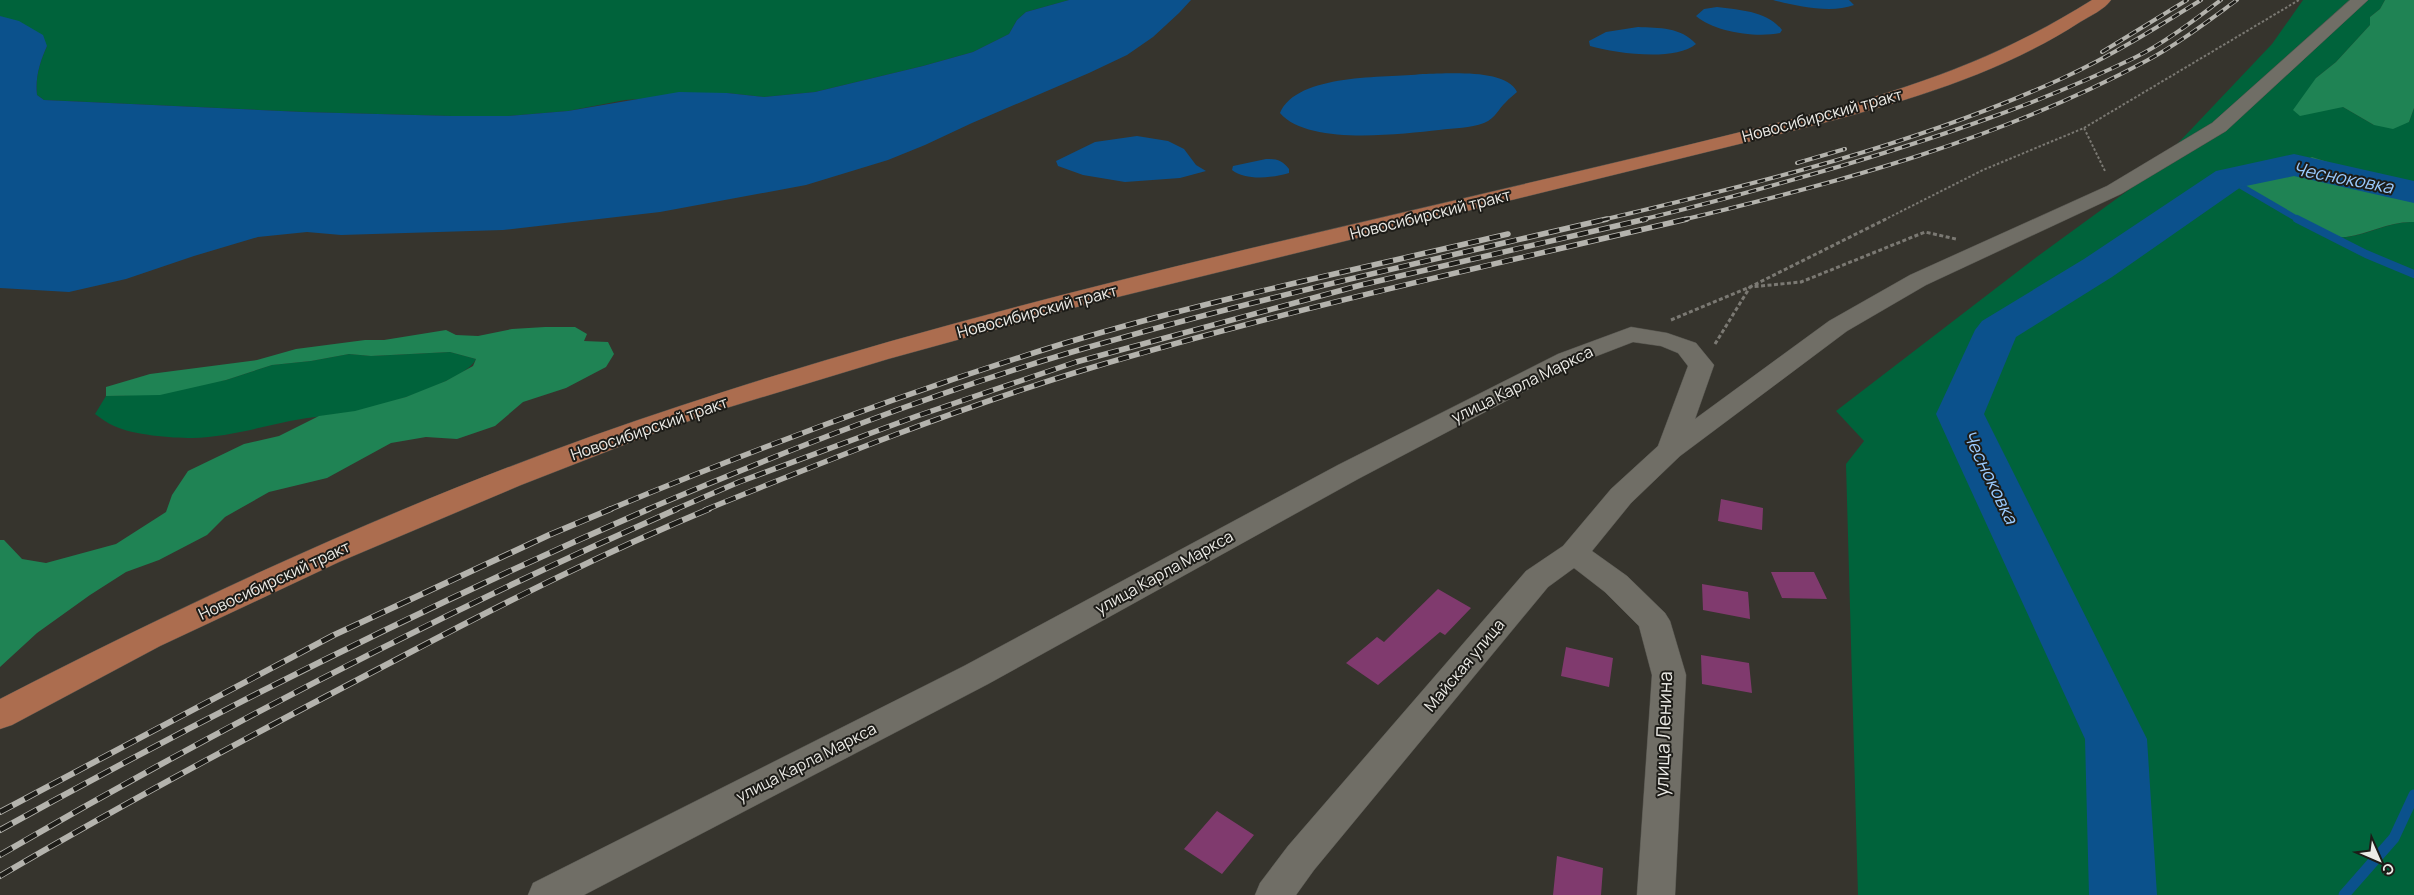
<svg xmlns="http://www.w3.org/2000/svg" width="2414" height="895" font-family="Manrope,sans-serif">
<style>
.green{fill:#00633b}
.forest{fill:#1f8354}
.water{fill:#0b518c}
.lines{fill:none;stroke-linecap:round;stroke-linejoin:round}
.stream-far2{stroke:#0b518c;stroke-width:6}
.stream-far1{stroke:#0b518c;stroke-width:8}
.stream{stroke:#0b518c;stroke-width:11}
.river{fill:#0b518c;fill-rule:evenodd}
.building{fill:#803a6e}
.minor-casing{stroke:#53524c;stroke-width:1}
.major-casing{stroke:#53524c;stroke-width:1}
.path-far1{stroke:#7b7973;stroke-width:2;stroke-dasharray:2.5 2;stroke-linecap:butt}
.path{stroke:#7b7973;stroke-width:3;stroke-dasharray:4 2.5;stroke-linecap:butt}
.minor{fill:#706e66;fill-rule:evenodd}
.major{fill:#ac6d4f;fill-rule:evenodd}
.rail-far2-casing{stroke:#b4b3ad;stroke-width:4}
.rail-far1-casing{stroke:#b4b3ad;stroke-width:5.5}
.rail-casing{stroke:#b4b3ad;stroke-width:6}
.rail-far2{stroke:#1d1c18;stroke-width:2.5;stroke-dasharray:8;stroke-linecap:butt}
.rail-far1{stroke:#1d1c18;stroke-width:4;stroke-dasharray:11;stroke-linecap:butt}
.rail{stroke:#1d1c18;stroke-width:4.5;stroke-dasharray:14;stroke-linecap:butt}
.labels{text-anchor:middle;stroke-width:4;stroke-linejoin:round;paint-order:stroke}
.street-label{font-size:16px;fill:#edece7;stroke:#1d1c18}
.water-label{font-size:18px;font-style:italic;fill:#9acafd;stroke:#1d1c18}
.near-street-label{font-size:19px;fill:#edece7;stroke:#1d1c18}
</style>
<rect width="100%" height="100%" fill="#36342d"/>
<path class="green" d="M0,0H1069L1026,12L1017,20L1009,34L973,52L923,66L815,92L764,97L727,93L625,100L568,111L508,116H452L303,112L44,100L37,95C35,77 40,62 47,46L0,16Z
M2303,0H2385L2380,9L2370,17V25L2336,62L2316,78L2343,107L2374,125L2409,122L2414,108V187L2387,181L2312,157L2294,165L2230,180C2254,194 2321,240 2347,237C2370,234 2390,221 2414,222V895H1858L1846,464L1864,441L1836,411L2038,256L2145,178L2272,44Z
M450,352L476,359C466,381 379,407 353,412C332,415 311,417 290,421C257,428 226,437 192,438C171,438 133,435 114,426C107,423 101,418 95,414L106,396L133,395L226,380L272,365L311,361L349,354L371,356Z"/>
<path class="forest" d="M2385,0H2414V108L2409,122L2393,129L2374,125L2343,107L2300,116L2293,110L2316,78L2336,62L2370,25V17L2380,9Z
M2312,157L2387,181L2414,187V222C2389,221 2369,234 2346,237C2320,240 2254,194 2229,179L2294,165Z
M545,327H575L587,334L584,341L608,342L614,354L606,367L566,388L523,402L495,426L457,439L426,437L391,443L327,478L269,492L225,517L207,535L159,560L126,572L90,595L37,633L0,667V540H4L22,559L46,563L116,544L166,512L172,495L188,471L244,444L279,436L319,416L355,411L406,397L446,381L473,366L476,359L450,352L371,356L349,354L311,361L272,365L226,380L160,395L106,396V387L150,374L257,360L296,349L365,340H384L446,330L456,335L478,336L512,329Z"/>
<path class="water" d="M1069,0H1191L1179,13L1153,37L1127,55L1089,73L972,123L925,145L888,160L806,185L660,212L503,230L341,235L307,232L258,237L194,256L126,279L69,292L0,288V16L19,21L43,35L47,46C40,62 35,77 37,95L44,100L303,112L452,116H508L568,111L679,92L727,93L764,97L815,92L923,66L973,52L1009,34L1017,20L1026,12Z
M1773,0H1849L1854,5C1831,14 1796,6 1773,0Z
M1717,7C1740,10 1767,11 1782,30L1780,33C1756,38 1714,32 1696,16L1704,9Z
M1638,27C1659,28 1681,27 1696,44C1674,62 1615,53 1590,46L1589,41L1606,32Z
M1423,74C1446,74 1506,68 1517,92C1514,95 1509,98 1506,102C1498,109 1496,118 1484,123C1470,128 1455,128 1439,130C1400,134 1308,146 1280,113C1297,73 1385,78 1423,74Z
M1137,136L1168,141L1184,149L1196,165L1206,171L1180,178L1125,182L1083,175L1058,166L1056,161L1095,142Z
M1266,159C1277,159 1282,160 1289,169V173C1272,178 1246,181 1232,170L1233,166Z"/>
<g class="lines">
<path class="stream-far2" d="M2229,179L2299,220"/>
<path class="stream-far1" d="M2297,219L2366,254L2414,274"/>
<path class="stream" d="M2344,895L2394,838L2414,795"/>
<path class="river" d="M2294,154L2414,181V203L2294,176L2241,187L2112,277L2016,337L1984,414L2147,739L2157,895H2089L2085,739L1936,414L1975,330L1982,321L2084,259L2216,171Z"/>
</g>
<path class="building" d="M1721,499L1763,508L1762,530L1718,521Z
M1771,572H1814L1827,599L1782,598Z
M1702,584L1748,592L1750,619L1703,610Z
M1438,589L1471,608L1445,635L1440,632L1378,685L1346,663L1377,637L1384,642Z
M1566,647L1613,658L1609,687L1561,676Z
M1701,655L1749,663L1752,693L1702,684Z
M1217,811L1254,835L1222,874L1184,849Z
M1557,856L1603,868L1601,895H1553Z"/>
<g class="lines">
<g class="minor-casing">
<path id="minor" d="M2350,0H2368L2226,131L2121,194L1926,285L1847,331L1680,456L1631,503L1592,551L1627,576L1665,613L1670,621L1686,675L1675,895H1637L1652,675L1639,626L1605,592L1574,568L1548,587L1314,870L1296,895H1255L1260,883L1288,846L1526,571L1563,546L1611,489L1658,446L1688,366L1678,353L1661,346L1633,342L1576,364L1358,479L988,684L584,895H528L533,883L964,666L1338,465L1558,354L1631,327L1667,333L1696,343L1714,365L1695,419L1829,321L1910,275L2107,186L2212,123Z"/>
</g>
<g class="major-casing">
<path id="major" d="M2092,0H2111C2105,9 2090,16 2080,22C1995,77 1896,104 1800,129L1073,308L888,359L723,409L644,437L521,485L339,562L160,646L12,725L0,729V699C219,586 445,483 680,406C1059,280 1454,207 1840,107C1934,80 2009,52 2092,0Z"/>
</g>
<path class="path-far1" d="M2084,128L2299,0
M1884,220L1983,170L2084,128L2105,171"/>
<path class="path" d="M1671,320L1750,287L1886,219
M1715,344L1750,287L1801,282L1925,232L1956,239"/>
<use href="#minor" class="minor"/>
<use href="#major" class="major"/>
<g class="rail-far2-casing">
<path id="rail-far2" d="M2102,52L2187,0
M1797,163L1845,149
M1602,220C1759,183 1916,145 2063,78C2111,56 2156,28 2201,0
M1640,220C1708,204 1775,185 1841,166C1942,136 2041,103 2136,57C2166,42 2194,20 2221,0
M1682,220C1841,182 2001,139 2146,61C2178,44 2208,21 2237,0"/>
</g>
<g class="rail-far1-casing">
<path id="rail-far1" d="M608,510C757,448 907,392 1062,344C1208,300 1359,269 1508,234
M646,510C785,451 927,395 1072,352C1249,300 1428,261 1607,219
M674,510L739,482L917,416L1076,362L1361,285L1646,219
M705,510C830,459 958,408 1087,369C1285,310 1487,266 1687,219"/>
</g>
<g class="rail-casing">
<path id="rail" d="M0,812L334,635L549,535L611,509
M0,830C212,713 427,605 649,509
M0,855C219,728 445,611 677,509
M0,876C133,798 269,726 405,655C506,602 603,553 709,509"/>
</g>
<use href="#rail-far2" class="rail-far2"/>
<use href="#rail-far1" class="rail-far1"/>
<use href="#rail" class="rail"/>
</g>
<g class="labels">
<g class="street-label">
<text transform="translate(1822 115) rotate(-15)" y="6">Новосибирский тракт</text>
<text transform="translate(1430 214) rotate(-14)" y="6">Новосибирский тракт</text>
<text transform="translate(1037 311) rotate(-15)" y="6">Новосибирский тракт</text>
<text transform="translate(1522 384) rotate(-26)" y="6">улица Карла Маркса</text>
<text transform="translate(649 428) rotate(-19)" y="6">Новосибирский тракт</text>
<text transform="translate(1164 572) rotate(-29)" y="6">улица Карла Маркса</text>
<text transform="translate(274 580) rotate(-25)" y="6">Новосибирский тракт</text>
<text transform="translate(1464 665) rotate(-50)" y="6">Майская улица</text>
<text transform="translate(806 762) rotate(-27)" y="6">улица Карла Маркса</text>
</g>
<g class="water-label">
<text transform="translate(2343 178) rotate(11)" y="6">Чесноковка</text>
<text transform="translate(1990 477) rotate(64)" y="6">Чесноковка</text>
</g>
<g class="near-street-label">
<text transform="translate(1663 734) rotate(-88)" y="7">улица Ленина</text>
</g>
</g>
<g transform="translate(2379 860) rotate(135)" stroke="#1d1c18" stroke-width="4" paint-order="stroke">
<path d="M0-4L9 19L0 12L-9 19Z" fill="#edece7"/>
<text y="-8" font-size="14" font-weight="bold" text-anchor="middle" fill="#edece7">С</text>
</g>
</svg>
